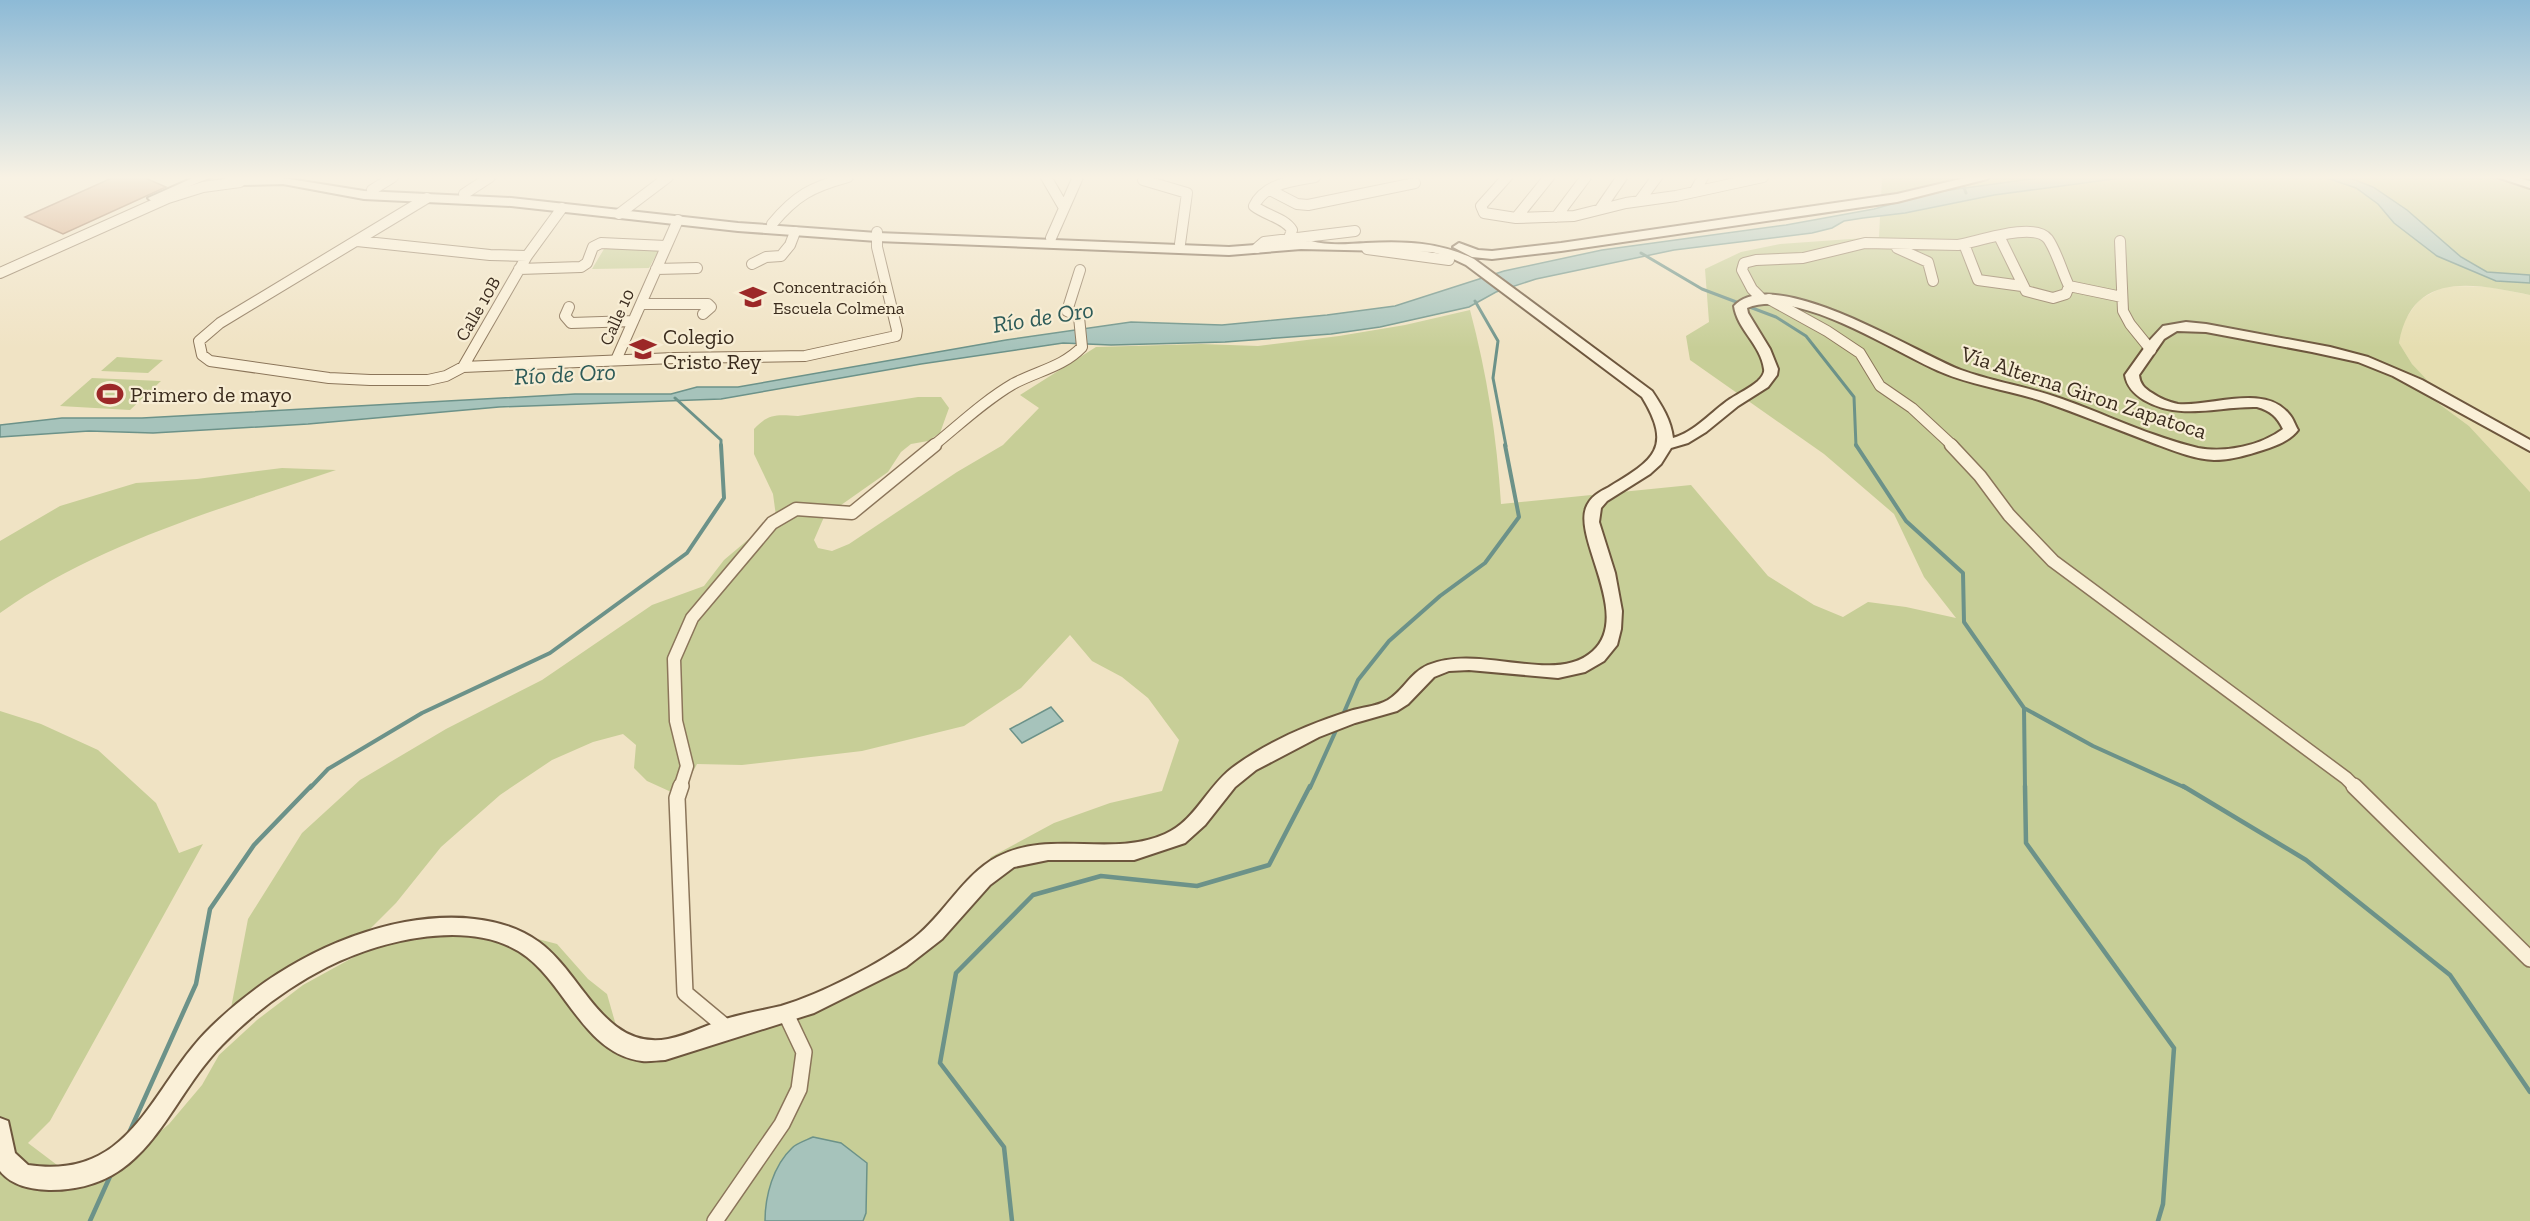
<svg xmlns="http://www.w3.org/2000/svg" width="2530" height="1221" font-family="'Zilla Slab',serif">
<style>
.farmland{fill:#e6deb1}
.green{fill:#c7ce97}
.water{fill:#a6c3bb;stroke:#6c9289;stroke-width:1.5}
.lines{fill:none;stroke-linecap:round;stroke-linejoin:round}
.stream-far2{stroke:#6c9289;stroke-width:3}
.stream-far1{stroke:#6c9289;stroke-width:4}
.stream{stroke:#6c9289;stroke-width:4.5}
.building{fill:#cf9e79;stroke:#8b5e3f;stroke-width:1.5}
.street-far2-casing{stroke:#8b755a;stroke-width:12}
.street-far1-casing{stroke:#8b755a;stroke-width:15}
.street-casing{stroke:#8b755a;stroke-width:18}
.secondary-casing{stroke:#6d563d;stroke-width:4}
.street-far2{stroke:#faf0d8;stroke-width:10}
.street-far1{stroke:#faf0d8;stroke-width:12}
.street{stroke:#faf0d8;stroke-width:15}
.secondary{fill:#faf0d8;fill-rule:evenodd}
.labels{text-anchor:middle;stroke-width:4.5;stroke-linejoin:round;paint-order:stroke}
.far-poi-label{font-size:18px;fill:#3b2c1e;stroke:#f7edd4;text-anchor:start}
.far-street-label{font-size:18px;fill:#3b2c1e;stroke:#f7edd4}
.poi-label{font-size:22px;fill:#3b2c1e;stroke:#f7edd4;text-anchor:start}
.street-label{font-size:22px;fill:#3b2c1e;stroke:#f7edd4}
.water-label{font-size:24px;font-style:italic;fill:#2d5b58;stroke:#f7edd4}
</style>
<rect width="100%" height="100%" fill="#f0e3c4"/>
<path class="farmland" d="M2445,286L2489,287L2530,295V492L2469,426L2382,362L2426,380L2412,364L2399,343L2402,324L2419,300Z"/>
<path class="green" d="M1882,177H2498L2530,187V295C2475,284 2412,269 2399,343L2412,364L2427,380L2385,364L2469,426L2530,492V1221H0V711L41,724L98,750L156,803L179,853L203,844L50,1121L28,1143L65,1171L121,1165L169,1124L202,1085L219,1055L257,1020L303,985L414,924L492,927L557,944L588,979L607,994L621,1043L667,1050L860,977L951,911L991,857L1054,823L1110,803L1162,791L1179,740L1148,698L1122,677L1092,661L1070,635L1021,688L964,726L862,751L742,765L697,764L680,796L647,781L634,768L636,745L623,734L593,742L552,760L500,795L441,847L396,903L361,938L231,1008L248,919L302,833L360,780L446,729L542,680L652,605L704,586L724,560L776,516L773,494L754,454V429C769,413 777,415 798,416L918,397H941L949,408L940,433L928,441L911,444L901,452L888,472L824,517L814,540L818,548L832,551L849,544L957,472L1003,445L1039,408L1020,395L1096,347L1201,344L1258,346L1339,336L1405,325L1470,310C1487,374 1497,438 1501,504L1691,485L1768,576L1814,605L1843,617L1868,602L1906,607L1956,618L1924,577L1894,514L1824,454L1690,360L1686,336L1709,322L1705,269L1741,252L1780,244L1879,237Z
M660,248L649,268L592,269L604,249Z
M117,357L163,360L148,373L101,371Z
M92,378L161,381L130,410L60,406Z
M282,468L336,470C223,508 98,543 0,613V541L60,506L136,483L197,479Z"/>
<path class="water" d="M2044,177H2128L1994,195L1905,213L1863,218L1844,221L1832,228L1812,233L1674,250L1536,279L1496,292L1469,307L1380,327L1331,334L1225,342L1111,345L1063,343L921,364L721,399L499,407L308,424L153,433L89,431L0,437V425L62,418H142L575,394H671L697,387H738L1006,340L1131,322L1222,325L1327,315L1395,306L1504,271L1602,250L1786,225L1874,209L1936,192Z
M2324,177H2347L2373,187L2407,210L2461,257L2487,272L2530,275V283L2496,281L2437,256L2394,223L2378,204L2356,188Z
M1051,707L1063,721L1022,743L1010,729Z
M813,1137L841,1143L867,1163L866,1213L863,1221H765C765,1196 773,1166 792,1148C797,1143 807,1140 813,1137Z"/>
<g class="lines">
<path class="stream-far2" d="M1960,177L1966,193
M1641,253L1702,289L1776,317L1806,336L1854,397L1856,446
M1475,301L1498,341L1493,378L1506,446
M675,398L721,440V446"/>
<path class="stream-far1" d="M1856,445L1906,521L1963,573L1964,622L2024,708L2093,746L2186,788
M2024,708L2025,788
M1342,717L1358,680L1389,641L1440,596L1485,563L1519,517L1505,445
M310,788L328,769L422,713L550,653L687,553L724,498L721,445
M1310,788L1338,726"/>
<path class="stream" d="M2025,786L2026,843L2174,1048L2163,1204L2158,1221
M2183,786L2306,860L2450,975L2530,1092
M129,1133L196,984L210,909L254,845L311,786
M90,1221L112,1172
M1012,1221L1004,1147L940,1063L956,973L1033,895L1101,876L1197,886L1269,865L1310,786"/>
</g>
<path class="building" d="M114,177H143L166,187L63,234L25,217Z"/>
<g class="lines">
<g class="street-far2-casing">
<path id="street-far2" d="M1046,177L1064,208
M1507,177L1481,206L1484,213L1516,218L1574,216L1626,203L1676,196L1763,177
M1143,180L1187,193L1180,244
M372,190L393,177
M1270,190L1297,204L1308,205L1415,183
M1695,191L1703,177
M464,194L490,177
M427,198L220,323L199,341L202,355L210,361L329,378L370,380H428L446,376L463,367L674,358L805,356L896,336L897,330L877,247V232
M1640,200L1657,177
M1600,209L1622,177
M619,214L668,177
M1556,217L1586,177
M1516,218L1549,177
M772,224C796,195 812,187 848,177
M1051,238L1078,177
M1289,238L1292,230C1285,218 1265,215 1254,206C1265,183 1293,181 1315,177
M357,241L490,255L527,256
M2120,241L2123,311L2130,324L2151,350
M1964,244L1978,280L2022,286
M1257,248L1264,242L1355,231
M1897,248L1928,262L1933,281
M1367,249L1449,260
M752,264L766,257L781,256L790,245L795,232
M519,269L581,267L587,263L593,247L601,243L666,246
M656,269L697,268
M0,273L168,198L203,187L240,182
M2069,286L2122,297
M1760,297L1752,289L1742,270L1744,263L1756,260L1803,258L1865,243L1958,245C1977,242 2034,221 2048,239C2057,252 2062,272 2069,286L2066,294L2053,298L2026,291L1999,236
M1769,299L1827,331L1860,353L1880,386L1912,408L1953,446
M641,304H708L711,307L703,314
M569,307L565,316L571,323L633,321
M616,360L678,220
M463,367L527,256L562,208
M933,446C959,425 984,401 1013,384C1037,371 1063,367 1082,347L1079,317L1067,311L1080,270"/>
</g>
<g class="street-far1-casing">
<path id="street-far1" d="M1951,445L1980,476L2009,515L2053,561L2346,778L2356,788
M680,788L687,766L676,721L674,659L692,618L772,523L796,509L852,513L935,445"/>
</g>
<g class="street-casing">
<path id="street" d="M681,786L677,798L685,993L727,1028
M2354,786L2530,959
M715,1221L782,1124L799,1089L804,1052L786,1014"/>
</g>
<g class="secondary-casing">
<path id="secondary" d="M195,177H211L158,200H150L148,198Z
M221,177L283,178L364,191L511,198L738,223L877,233L1229,247L1311,241C1328,246 1348,244 1366,243C1405,241 1439,242 1474,259L1652,391C1662,406 1671,420 1673,438C1695,432 1712,411 1730,399C1739,393 1750,388 1758,381C1761,378 1765,373 1764,369C1761,345 1737,329 1734,306C1774,263 1916,353 1961,370C1994,382 2029,387 2062,399C2107,415 2152,437 2198,448C2226,453 2260,446 2283,429C2277,417 2271,411 2257,407C2218,406 2180,421 2144,400C2134,394 2127,387 2125,375L2150,340L2163,326L2186,322L2206,324L2330,347L2368,357L2422,380L2530,440V451L2393,376L2358,362L2312,352L2206,332L2177,331L2164,339L2139,375C2140,384 2144,388 2152,393C2159,398 2169,402 2178,404C2210,407 2265,383 2289,414C2293,418 2295,425 2298,430C2290,441 2275,446 2263,450C2248,455 2230,460 2214,460C2193,459 2172,450 2153,443C2116,429 2079,414 2042,401C2009,390 1973,386 1941,372C1892,351 1798,287 1747,308L1748,313L1770,349L1778,369L1777,375L1768,387L1738,406L1706,432L1688,443L1671,448L1661,464L1650,474L1607,501L1601,508L1599,522L1615,573L1622,611L1621,629L1617,645L1604,661L1585,672L1558,678L1469,670L1449,671L1434,677L1408,704L1397,711L1355,723L1319,737L1256,770L1235,787L1205,825L1185,843L1134,860H1048L1014,867L990,885L942,939L906,967L814,1013L665,1060C658,1060 649,1062 642,1061C586,1054 567,988 527,957C474,916 381,940 327,967C288,987 252,1014 222,1045C165,1103 150,1191 49,1190C31,1189 12,1186 0,1171V1118L8,1121L15,1153L28,1165C134,1181 150,1086 211,1027C264,975 332,936 405,922C449,914 502,915 539,942C583,974 604,1051 668,1039C689,1035 708,1024 729,1018C746,1013 764,1010 781,1006C821,994 880,964 914,938C944,915 963,875 997,857C1050,829 1111,858 1165,834C1195,821 1207,787 1232,768C1267,742 1307,725 1347,712C1361,707 1376,707 1388,700C1404,690 1410,673 1428,665C1480,643 1555,686 1593,651C1632,616 1574,540 1586,508C1590,497 1599,492 1609,487C1654,460 1673,448 1642,397L1466,265L1447,256L1432,252L1301,249L1229,255L877,241L738,231L511,206L364,199L283,184L240,185Z
M1969,177H1989L1987,179L1897,202L1561,251L1492,259L1472,257L1453,247L1459,243L1478,250L1492,251L1561,243L1897,194Z
M2497,177H2515L2530,181V188Z"/>
</g>
<use href="#street-far2" class="street-far2"/>
<use href="#street-far1" class="street-far1"/>
<use href="#street" class="street"/>
<use href="#secondary" class="secondary"/>
</g>
<linearGradient id="sky" x2="0" y2="1"><stop stop-color="#8dbad6"/><stop offset="0.51" stop-color="#f8f2e4"/><stop offset="1" stop-color="#f8f2e4" stop-opacity="0"/></linearGradient>
<rect width="2530" height="348" fill="url(#sky)"/>
<defs>
<g id="school-bare" transform="scale(2.07)"><path d="M0-5L7-2L0 1L-7-2ZM-4 1L0 2.5L4 1V4Q0 6-4 4Z" fill="#9c2828" stroke="#f7edd4" stroke-width="2.5" paint-order="stroke"/></g>
<g id="stadium-bare" transform="scale(2.07)"><path d="M0-5a6.5 5 0 1 0 0 10a6.5 5 0 1 0 0-10ZM-3.5-1.8h7v3.6h-7Z" fill="#9c2828" stroke="#f7edd4" stroke-width="2.5" paint-order="stroke"/></g>
</defs>
<g fill-rule="evenodd">
<use href="#school-bare" x="753" y="297"/>
<use href="#school-bare" x="643" y="349"/>
<use href="#stadium-bare" x="110" y="394"/>
</g>
<g class="labels">
<g class="far-poi-label">
<text x="773" y="293">Concentración<tspan x="773" dy="21">Escuela Colmena</tspan></text>
</g>
<g class="far-street-label">
<text transform="translate(478 309) rotate(-60)" y="6">Calle 10B</text>
<text transform="translate(617 317) rotate(-66)" y="6">Calle 10</text>
</g>
<g class="poi-label">
<text x="663" y="344">Colegio<tspan x="663" dy="25">Cristo Rey</tspan></text>
<text x="130" y="402">Primero de mayo</text>
</g>
<g class="street-label">
<text transform="translate(2084 392) rotate(18)" y="8">Vía Alterna Giron Zapatoca</text>
</g>
<g class="water-label">
<text transform="translate(1043 317) rotate(-9)" y="8">Río de Oro</text>
<text transform="translate(565 374) rotate(-3)" y="8">Río de Oro</text>
</g>
</g>
</svg>
